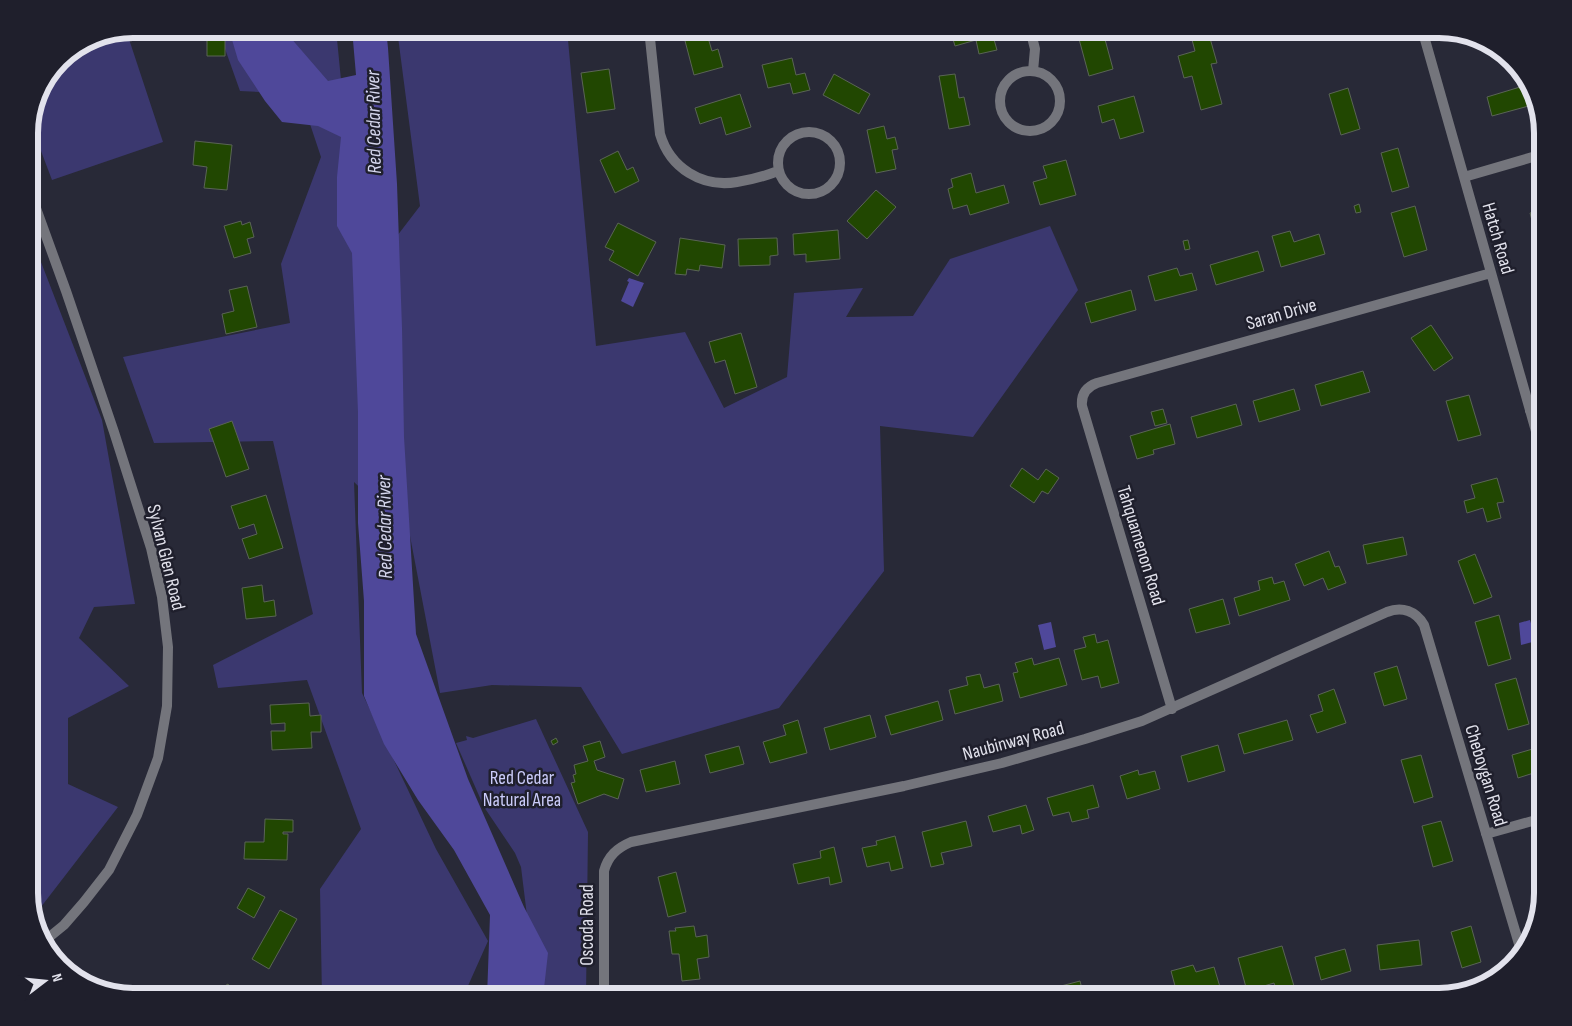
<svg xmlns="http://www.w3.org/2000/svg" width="1572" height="1026" font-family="'Sofia Sans Condensed',sans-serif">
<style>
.green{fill:#3b386f}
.water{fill:#4f489a}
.building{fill:#214701;stroke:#5a6456}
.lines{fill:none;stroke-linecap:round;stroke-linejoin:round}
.street{stroke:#74757c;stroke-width:10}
.labels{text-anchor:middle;stroke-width:5;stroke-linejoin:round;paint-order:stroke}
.street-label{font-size:19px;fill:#e2e2ec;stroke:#1f1f2c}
.park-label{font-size:19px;fill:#cbccfa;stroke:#1f1f2c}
.water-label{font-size:20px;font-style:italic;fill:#d5d6ed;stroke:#1f1f2c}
.rim{fill:none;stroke:#e2e2ec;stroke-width:6}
</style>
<rect width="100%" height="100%" fill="#282937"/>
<path class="green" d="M218,29H244L260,92L240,91Z
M285,29H336L361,283L420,206L397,29H567L596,346L685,332L724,408L787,377L794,293L863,288L846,317L913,316L950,259L1050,226L1078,290L973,437L880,426L884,571L779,708L622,754L581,687L492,685L440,693L410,536L354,482L362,693L436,849L488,941L463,997H322L320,889L361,829L307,680L218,688L213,665L313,614L273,441L154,443L123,357L290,323L281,264L321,157L282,40Z
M126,30L163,142L52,180L30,122L37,93L59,59L93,37Z
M29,231L102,420L135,604L94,607L79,638L129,686L68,718V784L118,807L34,916L29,900Z
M536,719L588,832L586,997H537L521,867L515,853L484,807L456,743L467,740L466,736L473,738Z"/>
<path class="water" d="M231,29H283L328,81L356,75L352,29H386L388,48L397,184L402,328L404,437L416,634L468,779L524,907L548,953L543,997H487L490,915L454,850L418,800L384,744L364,696V601L358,523V412L352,253L337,226V177L341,137L318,126L282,122L265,101L238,60L230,33Z
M629,278L644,283L633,307L621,301L629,282L627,281Z
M1530,620L1536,641L1521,645L1519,623Z
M1051,622L1056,647L1044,650L1038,625Z"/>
<path class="building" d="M178,29H225V56H207V30H193L180,35Z
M578,29H605L606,37L578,38Z
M950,29H991L997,50L979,54L976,40L955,46Z
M706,31L712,51L718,49L723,67L694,75L684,37Z
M1208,31L1217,63L1211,64L1222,104L1201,110L1192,76L1184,78L1178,56L1195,51L1191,36Z
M1103,32L1113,69L1089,76L1079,39Z
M792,58L796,75L805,73L810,90L793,94L790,83L768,88L762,65Z
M609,69L615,109L587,113L581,73Z
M834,74L870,94L859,114L823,95Z
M955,74L959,98L964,97L970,125L949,129L939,76Z
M1530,84L1536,104L1492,116L1487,97Z
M1348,88L1360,129L1341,135L1329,94Z
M740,94L751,127L726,135L721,117L700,124L695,108Z
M1134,96L1144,132L1120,139L1114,119L1102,123L1098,106Z
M884,126L887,139L895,137L898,149L892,150L896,169L876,173L867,130Z
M195,141L232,145L227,190L204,188L207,167L193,165Z
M1398,148L1409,187L1392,192L1381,153Z
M618,151L627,170L633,167L639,181L615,193L600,160Z
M1066,160L1076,195L1040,205L1033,182L1047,178L1043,166Z
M971,173L976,193L1004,185L1009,203L970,215L967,205L953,209L948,189L953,187L951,179Z
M876,190L896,207L867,239L847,221Z
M1359,204L1361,212L1356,213L1354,206Z
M1415,206L1427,250L1404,257L1391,213Z
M1543,210V226L1534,228L1530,213Z
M241,221L242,225L250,222L254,237L247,239L251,253L234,258L224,226Z
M618,223L656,242L638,276L609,260L614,251L605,247Z
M838,230L840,259L806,262V254L794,255L793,234Z
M1290,231L1294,242L1319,234L1325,254L1281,267L1272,236Z
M680,238L725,245L722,268L700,265L699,271L687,269L686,275L675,274Z
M777,238L778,255L770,256V265L739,266L738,239Z
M1188,240L1190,249L1185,250L1183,241Z
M1258,251L1264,271L1216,285L1210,265Z
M1177,268L1180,276L1192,273L1197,290L1155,301L1148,276Z
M247,286L257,327L226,334L222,314L234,311L229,290Z
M1131,290L1136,310L1091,323L1085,303Z
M1431,325L1453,358L1434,371L1411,338Z
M741,333L757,387L735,394L725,360L715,363L709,342Z
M1363,371L1370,392L1321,406L1315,385Z
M1294,389L1300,410L1259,422L1253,401Z
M1469,395L1481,435L1458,441L1446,401Z
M1236,404L1242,425L1197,438L1191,417Z
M1163,409L1167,423L1155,426L1151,412Z
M232,421L249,469L226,477L209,429Z
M1170,424L1175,444L1153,450L1154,454L1137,459L1130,436Z
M1022,468L1038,480L1046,469L1059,478L1048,494L1042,491L1034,503L1010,486Z
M1497,478L1504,502L1497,503L1501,518L1487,522L1483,508L1467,513L1464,501L1475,498L1471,485Z
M266,495L283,548L249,559L242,539L257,534L254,524L239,529L231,506Z
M1403,537L1407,555L1367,564L1363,545Z
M1329,551L1335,567L1339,566L1346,583L1328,590L1323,578L1304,586L1295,564Z
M1475,554L1492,597L1474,604L1458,561Z
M1272,577L1274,584L1284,581L1290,600L1239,616L1234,598L1260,590L1258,581Z
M262,585L264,602L274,600L276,616L246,619L242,588Z
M1223,599L1230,624L1196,633L1189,609Z
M1499,615L1511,659L1488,666L1475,622Z
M1095,634L1097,643L1108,640L1119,683L1101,688L1098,676L1082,680L1074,650L1086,647L1083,637Z
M1032,658L1034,665L1059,658L1067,685L1020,698L1013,673L1018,672L1015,663Z
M1397,666L1407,699L1384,706L1374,673Z
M980,674L984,688L999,684L1003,701L955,714L949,690L968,685L966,677Z
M1516,678L1529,724L1508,730L1495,684Z
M1334,689L1346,723L1317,733L1310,715L1323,711L1318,695Z
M938,701L943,720L891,735L885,716Z
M309,703L310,716L321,715V732H311L312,748L272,750L271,731H285V723L271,724L270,705Z
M870,715L876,737L830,750L824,728Z
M798,720L807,753L770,763L763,742L786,735L783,725Z
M1287,720L1293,740L1244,754L1238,734Z
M556,738L558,742L553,745L551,741Z
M600,741L605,757L594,761L597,770L624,779L618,799L604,794L578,804L571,783L575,782L573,775L576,774L574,765L588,761L583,746Z
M1218,745L1225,771L1188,782L1181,756Z
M739,746L744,764L710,773L705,755Z
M1543,746V770L1518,778L1512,755Z
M1421,755L1433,797L1414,803L1401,760Z
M675,761L680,784L646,792L640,770Z
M1138,770L1139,775L1155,771L1160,789L1127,799L1120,776Z
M1093,785L1099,807L1087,810L1089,818L1072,822L1069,812L1053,816L1047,798Z
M1026,805L1034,830L1022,834L1020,825L993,832L988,816Z
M265,819L293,820V832H283V834H288L287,860L244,859L245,842H264Z
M966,821L972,846L941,853L944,864L931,867L922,832Z
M1441,821L1453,861L1433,867L1422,826Z
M895,836L903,868L891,871L889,862L867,867L862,848L877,845L876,841Z
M834,847L842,882L830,885L829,877L798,884L793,864L821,858L820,851Z
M676,872L686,912L668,917L658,877Z
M248,888L265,897L254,918L237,908Z
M280,910L297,919L269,969L252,959Z
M694,926L696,937L707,935L709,957L697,959L700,979L682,981L679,954H672L669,931H676L675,928Z
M1471,926L1481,962L1462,968L1451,932Z
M1419,940L1422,965L1380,970L1377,945Z
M1282,946L1294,986L1277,991L1274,983L1247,991L1238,958Z
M1345,949L1351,971L1321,980L1315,957Z
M1193,965L1196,972L1214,967L1220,987L1178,997L1171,971Z
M1080,981L1084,997H1065L1061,986Z
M228,984L235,997H206Z
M1151,988L1154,997H1117Z"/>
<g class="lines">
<path class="street" d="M649,29L660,134C670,168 702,188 737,182C751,180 765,176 778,171
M1030,29L1035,49L1033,71
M1422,29L1543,456
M1000 101a30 30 0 1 1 60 0a30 30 0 1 1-60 0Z
M778 163a31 31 0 1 1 62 0a31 31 0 1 1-62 0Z
M1464,177L1543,154
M29,189L66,291L114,432L151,548L162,597L168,647L167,706L158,758L137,815L109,870L84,902L64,925L42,943
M1530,411L1543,407
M1172,709L1082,406C1081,395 1086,387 1097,383L1491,273
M1486,834L1543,818
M604,997V871C608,856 617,848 631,842L904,786L1002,763L1085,739L1142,721L1387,612C1402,606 1416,611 1424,625L1522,954"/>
</g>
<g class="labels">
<g class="street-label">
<text transform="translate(1499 238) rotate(74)" y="7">Hatch Road</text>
<text transform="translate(1281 313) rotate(-16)" y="7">Saran Drive</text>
<text transform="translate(1142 545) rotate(73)" y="7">Tahquamenon Road</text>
<text transform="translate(167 557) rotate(76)" y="7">Sylvan Glen Road</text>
<text transform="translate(1013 740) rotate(-15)" y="7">Naubinway Road</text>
<text transform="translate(1487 775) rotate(73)" y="7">Cheboygan Road</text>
<text transform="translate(586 925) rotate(-90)" y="7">Oscoda Road</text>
</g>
<g class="park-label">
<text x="522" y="784">Red Cedar<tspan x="522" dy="22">Natural Area</tspan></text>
</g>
<g class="water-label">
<text transform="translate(373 122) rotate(-91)" y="7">Red Cedar River</text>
<text transform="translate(384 527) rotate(-91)" y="7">Red Cedar River</text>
</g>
</g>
<path d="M0 0H1572V1026H0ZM133 38H1439A95 95 0 0 1 1534 133V893A95 95 0 0 1 1439 988H133A95 95 0 0 1 38 893V133A95 95 0 0 1 133 38Z" fill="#1f1f2c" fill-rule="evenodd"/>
<path class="rim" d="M133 38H1439A95 95 0 0 1 1534 133V893A95 95 0 0 1 1439 988H133A95 95 0 0 1 38 893V133A95 95 0 0 1 133 38Z"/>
<g transform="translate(45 981) rotate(74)" stroke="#1f1f2c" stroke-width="4" paint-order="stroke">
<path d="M0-4L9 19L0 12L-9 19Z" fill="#e2e2ec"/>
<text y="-8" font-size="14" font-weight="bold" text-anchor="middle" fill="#e2e2ec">N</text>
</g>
</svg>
